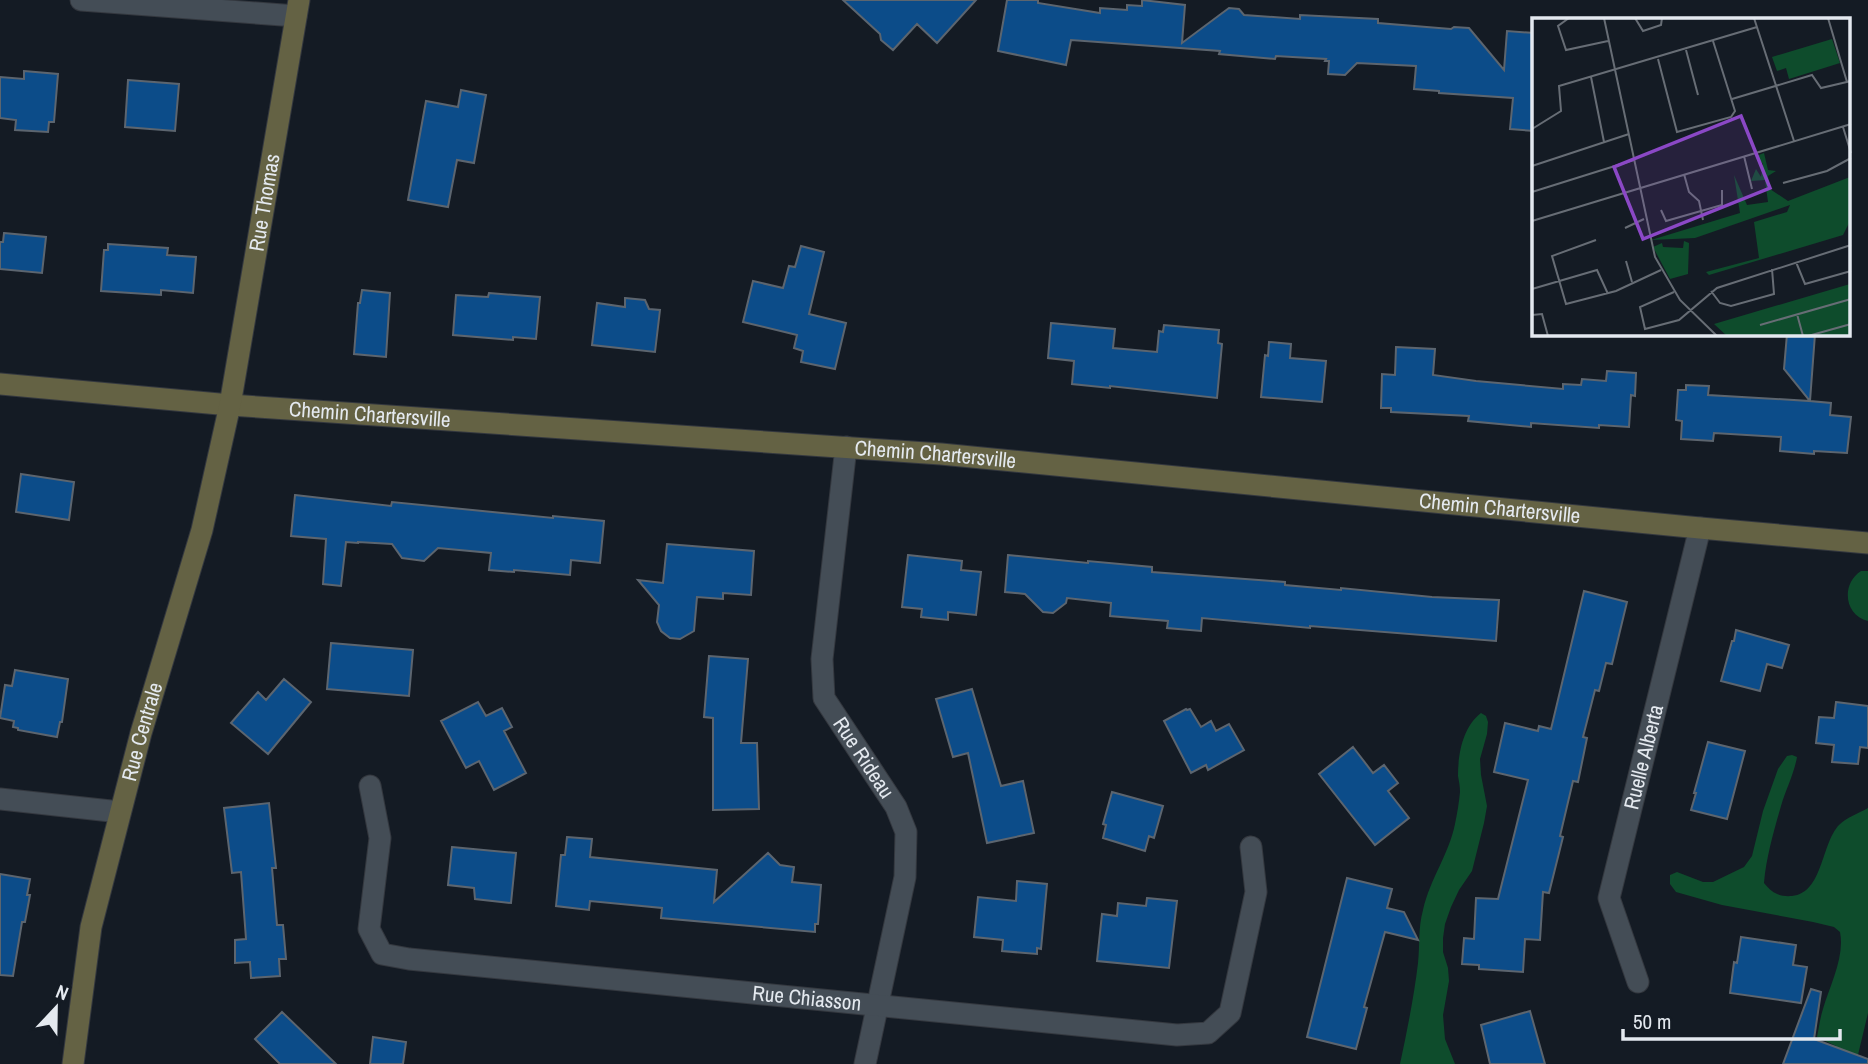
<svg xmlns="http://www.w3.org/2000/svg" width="1868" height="1064" font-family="'Archivo Narrow',sans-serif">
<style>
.green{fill:#0e4c2c}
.building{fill:#0c4c89;stroke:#5c656f;stroke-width:2}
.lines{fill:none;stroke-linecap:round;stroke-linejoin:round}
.street-casing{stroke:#34383f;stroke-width:23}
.secondary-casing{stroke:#34383f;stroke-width:23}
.street{stroke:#444d56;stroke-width:21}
.secondary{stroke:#646244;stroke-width:21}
.labels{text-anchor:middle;stroke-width:6;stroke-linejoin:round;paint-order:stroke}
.street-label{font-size:21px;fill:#e4e9ef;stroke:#141b24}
.inset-road{fill:none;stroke:#676d75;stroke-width:2}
.view{fill:#8b48c6;fill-opacity:0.15;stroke:#8b48c6;stroke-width:3.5}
.inset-edge{fill:none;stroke:#e4e9ef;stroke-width:3.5}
</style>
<rect width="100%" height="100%" fill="#141b24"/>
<path class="green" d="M1861,571H1868V621C1844,615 1841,584 1861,571Z
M1481,713L1486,716L1488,722L1487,734L1480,759L1481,775L1487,806L1484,823L1472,871L1459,890L1451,907L1445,924L1443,938V952L1448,968L1449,981L1443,1015L1445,1039L1455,1064H1400C1407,1031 1414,997 1418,963C1420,945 1418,928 1423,910C1430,879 1449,854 1455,824C1457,814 1459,803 1460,792C1460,787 1459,781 1458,776C1458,753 1463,727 1481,713Z
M1792,755L1797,757C1794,774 1786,789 1781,806C1774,830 1766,858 1764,883C1772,893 1779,897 1792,896C1823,893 1821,844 1839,825C1846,818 1859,813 1868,808V1013L1857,1059L1830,1064L1836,1046L1817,1037C1819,1028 1820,1018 1823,1009C1830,985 1845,957 1840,932L1834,927L1813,922L1722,905L1676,892L1670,884V875L1677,872L1703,882H1713L1744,867L1752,856L1763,811L1778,769L1787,756Z"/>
<path class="building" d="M843,0H976L937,43L917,24L893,50L881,40L880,34Z
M1007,0H1038V3L1100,13V8L1127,10V5L1142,6V0L1185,5L1182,43L1229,8L1239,9L1244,15L1300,19V15L1378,19V23L1451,29L1454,27L1469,28L1504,70L1507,31L1534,33V131L1510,129L1513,98L1439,93V91L1414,89L1416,66L1357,63L1345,75L1328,74L1329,61H1325L1326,59L1276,56L1275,59L1219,54L1220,51L1071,40L1066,65L998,51Z
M24,71L58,74L54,122H49L48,132L15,130L16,120L0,118V77L24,79Z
M128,80L179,84L175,131L125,127Z
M461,90L486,95L474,163L457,160L448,207L408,200L426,101L458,107Z
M4,233L46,237L42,273L0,269V242H3Z
M108,244L168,248L167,255L196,257L193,293L161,290V295L101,291L104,250H108Z
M801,246L824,252L809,314L846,323L835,369L801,362L803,351L794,348L797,335L743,322L753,281L783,288L789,266L795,267Z
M362,290L390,293L386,357L354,354L358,303H360Z
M489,293L540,297L536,339L513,337V340L453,335L456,295L488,297Z
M625,298L645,300L649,309L660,310L655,352L592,345L597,303L625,307Z
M1051,323L1115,329L1113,348L1157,352L1159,331L1163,332L1164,325L1219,330L1218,343L1222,344L1217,398L1110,386V388L1072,384L1074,361L1048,358Z
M1787,334H1815L1810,401L1831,403L1830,415L1851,417L1847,453L1814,451V454L1780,451L1781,437L1714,433L1713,441L1681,439L1682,421L1676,420L1678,390H1686V385L1709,386L1708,395L1810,401L1784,369Z
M1269,342L1291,344L1290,358L1326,361L1322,402L1261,397L1265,355L1268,356Z
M1396,347L1435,349L1433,375L1476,381L1563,389V384L1581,385L1582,379L1606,381L1607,371L1636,373L1635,396L1631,395L1629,427L1599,425V428L1531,423V427L1468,421L1469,416L1391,412V408H1381L1382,374L1395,375Z
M21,474L74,482L69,520L16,512Z
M295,495L391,506L392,502L553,518V516L604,521L600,563L571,560L570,575L514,570V572L489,570L491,553L438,548L424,561L402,558L392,544L358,542V543L346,542L341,586L323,584L326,539L291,536Z
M667,544L754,551L751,595L723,593V599L697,597L694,631L680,639L670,638L661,631L657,622L659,605L638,580L663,583Z
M908,555L962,561L961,570L981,572L976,615L948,612V620L921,617L922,609L902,607Z
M1008,555L1088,563V561L1152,567V572L1285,582V585L1341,590V588L1432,597L1499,600L1496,641L1310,626V628L1202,618L1201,631L1167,628L1168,621L1110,616L1111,603L1067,598L1066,603L1053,613L1043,612L1025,594L1005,592Z
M1584,591L1627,602L1612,664L1606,663L1599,691L1595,690L1583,737L1587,738L1578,782L1573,781L1560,836L1563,837L1549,893L1543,892L1540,940L1525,939L1523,972L1479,969V965L1462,964L1464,938L1474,939L1476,898L1498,899L1528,780L1494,772L1505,723L1538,731L1539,726L1551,729Z
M1736,630L1789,645L1782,668L1767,664L1760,691L1721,681L1732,641H1734Z
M331,643L413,650L409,696L327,689Z
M709,656L748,659L741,743H757L759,809L713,810V718L704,717Z
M15,670L68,679L62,722H60L57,737L18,730V728L13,727L14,721L0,718L5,685L12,686Z
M284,679L311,702L268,754L231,723L258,692L266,700Z
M972,689L1001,786L1023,781L1034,833L987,843L968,753L953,757L936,699Z
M478,702L486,716L502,708L512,727L504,731L526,773L494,790L479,761L466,768L441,721Z
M1836,702L1868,706V748L1860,747L1858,764L1832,762L1834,745L1816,743L1819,717L1834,718Z
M1186,709L1187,710L1190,709L1201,727L1211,721L1216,731L1229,724L1244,750L1208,770L1206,765L1191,773L1164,721Z
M1708,742L1745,751L1727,819L1691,810L1696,793H1694Z
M1353,747L1373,773L1384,765L1398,783L1388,791L1409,818L1375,845L1319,774Z
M1112,792L1163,806L1154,838L1149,836L1145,851L1103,838L1106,825L1103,824Z
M269,803L276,868H272L277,925H283L286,959H279L280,976L251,978L250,962L235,963V940L246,939L241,872L232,873L224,808Z
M567,837L592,839L590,857L717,870L714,902L768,853L780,865L794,867L792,882L821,885L818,924H815V932L661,918L662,908L590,901L589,910L556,906L561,855H565Z
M452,847L516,853L511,903L475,899L474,888L448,885Z
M0,874L30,879L27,895H30L25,922H22L13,976L0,975Z
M1347,878L1392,889L1387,908L1404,912L1418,940L1385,932L1364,1007L1367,1008L1356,1049L1307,1037Z
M1017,881L1047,884L1041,949L1037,948V954L1002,951L1003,940L974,937L978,897L1016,901Z
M1147,898L1177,901L1169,968L1097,961L1102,914L1117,916L1118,903L1146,906Z
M1741,937L1796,945L1793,965L1807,967L1801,1003L1730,993L1734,962L1737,963Z
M1811,989L1821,992L1814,1039L1868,1059V1064H1783Z
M1530,1011L1545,1064H1490L1481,1025Z
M282,1012L336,1064H280L255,1039Z
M373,1037L406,1042L403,1064H370Z"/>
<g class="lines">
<g class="street-casing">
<g id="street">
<path d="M81,0L296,16"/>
<path id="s1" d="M846,447L822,659L824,698L896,807L906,832L905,877L865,1064"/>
<path id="s2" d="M370,786L380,838L369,929L382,954L409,959L1177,1035L1208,1033L1230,1013L1256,892L1251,847"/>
<path d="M0,799L120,812"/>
<path id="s3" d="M1638,982L1609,898L1700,528"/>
</g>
</g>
<g class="secondary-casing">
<g id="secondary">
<path id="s4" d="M0,384L230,405L941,454L1700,528L1868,543"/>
<path id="s5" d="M73,1064L91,927L141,733L202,530L230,405L299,0"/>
</g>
</g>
<use href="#street" class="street"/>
<use href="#secondary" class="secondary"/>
</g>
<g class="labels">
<g class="street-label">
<text dy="7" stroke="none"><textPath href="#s5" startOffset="884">Rue Thomas</textPath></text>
<text dy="7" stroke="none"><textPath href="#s4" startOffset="371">Chemin Chartersville</textPath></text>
<text dy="7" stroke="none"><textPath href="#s4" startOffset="938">Chemin Chartersville</textPath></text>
<text dy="7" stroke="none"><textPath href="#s4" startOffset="1505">Chemin Chartersville</textPath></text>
<text dy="7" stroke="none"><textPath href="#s5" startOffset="340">Rue Centrale</textPath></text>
<text dy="7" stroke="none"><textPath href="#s3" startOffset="234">Ruelle Alberta</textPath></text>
<text dy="7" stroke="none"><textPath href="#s1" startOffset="324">Rue Rideau</textPath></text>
<text dy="7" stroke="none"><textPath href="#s2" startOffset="600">Rue Chiasson</textPath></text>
</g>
</g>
<g transform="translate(1532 18)">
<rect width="318" height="318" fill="#141b24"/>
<path d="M300,21L308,45L257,61L254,50L245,53L240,39ZM232,135L236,152L244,153L236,158L238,171L256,183L318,159V203L311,217L177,257L174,254L227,240L222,204L255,194L258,187L163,220L119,222L208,195L202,157L215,187L236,184L233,162L219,163L224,151L229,159L231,146L224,138ZM152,223L157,225L156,256L138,261L121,229L130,225L131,229L151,230ZM318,266V318H195L182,306Z" fill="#0e4c2c"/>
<path class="inset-road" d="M37,0L26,8L34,32L76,23M72,0L123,239L148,282L185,318M103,0L111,13L129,7L130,0M222,0L262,123M296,0L315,64M154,32L166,77M126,41L145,114L199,99L203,93L181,23M59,59L72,124M200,81L280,57L289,70L319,63M311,109L319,135M0,111L29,93L27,68L225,9M212,138L220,171M0,148L97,116M152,156L157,174L167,183L171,202M251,165L295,153L319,140M0,174L102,142M129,192L134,203L190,187V172M0,203L319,106M93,210L112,201M64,222L20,238L34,286L84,273L129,252M94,243L100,264M264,244L273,266L319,253M0,271L65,252L76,276M179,273L188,285L199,288L242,276L240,251M142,274L108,289L113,311L147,302L185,270L319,227M265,296L271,318M0,297L10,296L16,318M228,307L319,281M276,318L319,306"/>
<path class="view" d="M209,98L238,170L111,221L82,149Z"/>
<rect width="318" height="318" class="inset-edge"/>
</g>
<g transform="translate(56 1008) rotate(22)" stroke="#141b24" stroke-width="5" paint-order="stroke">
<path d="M0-5L12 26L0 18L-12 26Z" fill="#e4e9ef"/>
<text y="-10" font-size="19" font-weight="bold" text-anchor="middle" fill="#e4e9ef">N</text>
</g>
<path d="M1623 1029v10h217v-10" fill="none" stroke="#e4e9ef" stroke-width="3.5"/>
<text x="1633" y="1029" font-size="21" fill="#e4e9ef" stroke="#141b24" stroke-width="5" paint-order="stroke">50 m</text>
</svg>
